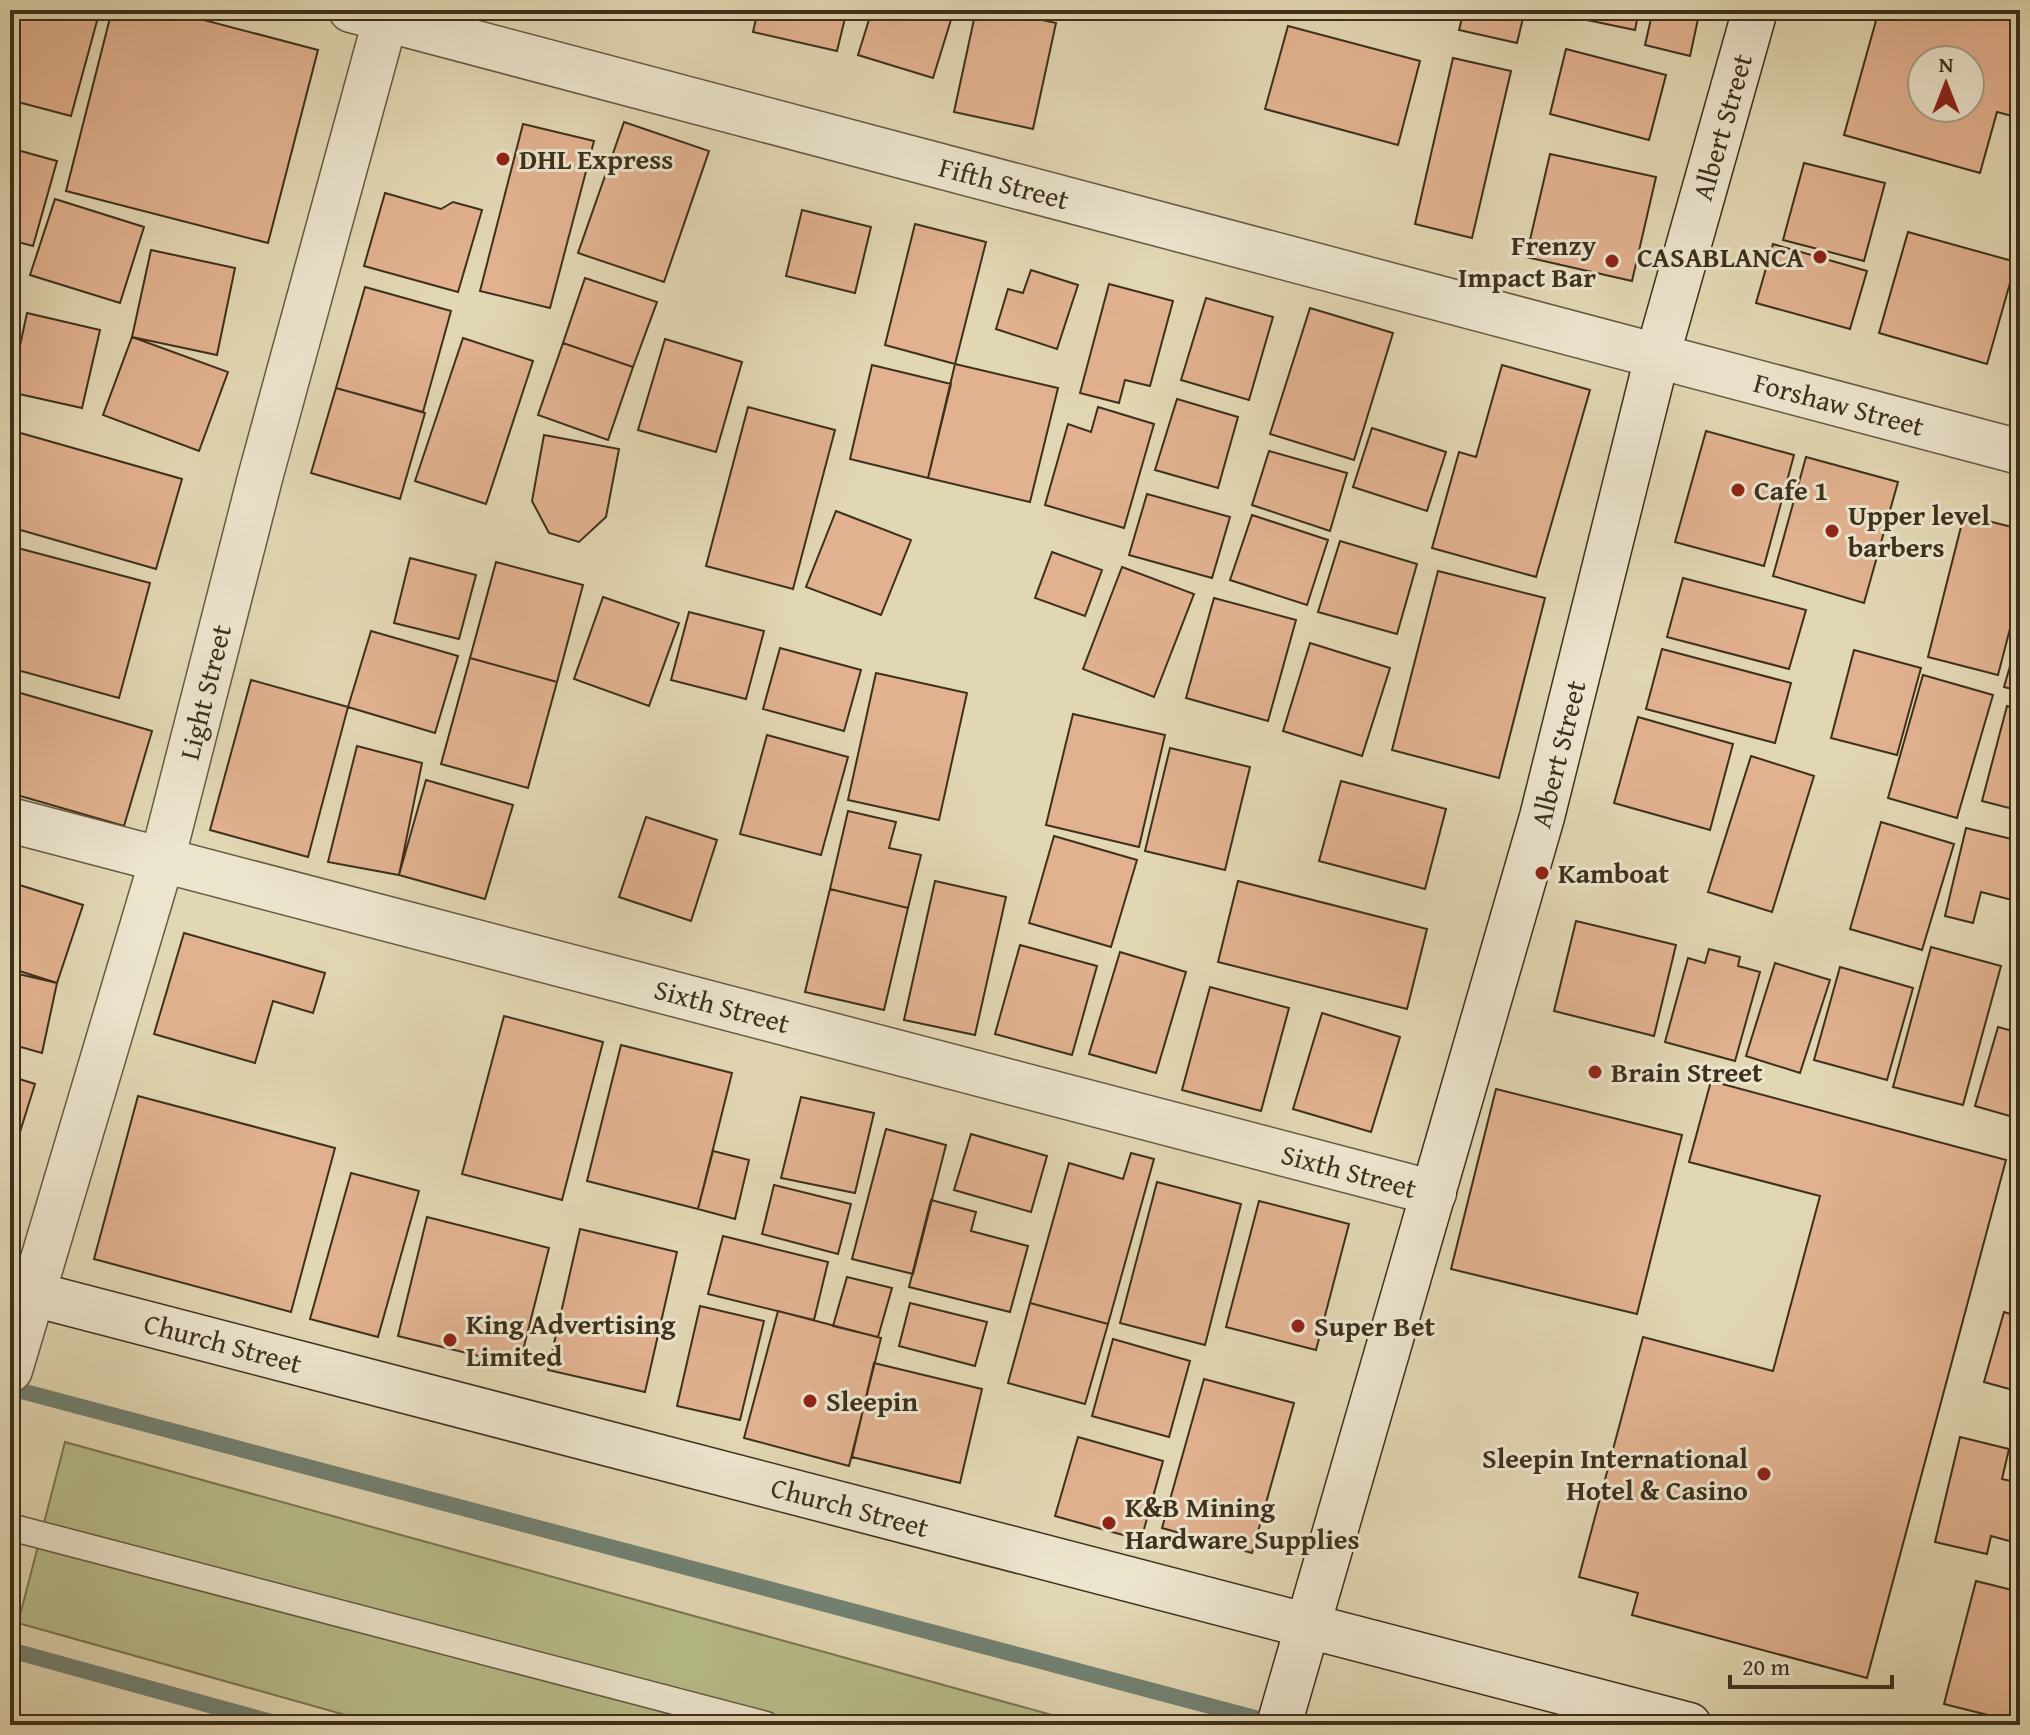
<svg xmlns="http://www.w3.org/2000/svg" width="2030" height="1735" font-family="'Gentium Book Plus',serif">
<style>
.green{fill:#b7bd8a;stroke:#7a7653;stroke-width:2}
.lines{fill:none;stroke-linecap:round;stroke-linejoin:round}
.stream{stroke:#728274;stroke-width:16}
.building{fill:#e2b290;stroke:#3e301c;stroke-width:2;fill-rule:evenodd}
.lane-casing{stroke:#675a42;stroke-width:29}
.street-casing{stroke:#675a42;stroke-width:47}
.secondary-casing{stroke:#3e301c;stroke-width:47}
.lane{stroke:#ece5ce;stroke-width:26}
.street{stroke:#ece5ce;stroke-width:44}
.secondary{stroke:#ece5ce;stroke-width:44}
.poi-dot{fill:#8f2418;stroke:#ece5ce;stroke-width:3}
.labels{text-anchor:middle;stroke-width:6;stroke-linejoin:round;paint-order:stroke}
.street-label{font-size:28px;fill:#3e301c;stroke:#ece5ce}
.poi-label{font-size:28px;font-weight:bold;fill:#3e301c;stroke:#ece5ce;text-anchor:start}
</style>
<rect width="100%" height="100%" fill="#e2d7b3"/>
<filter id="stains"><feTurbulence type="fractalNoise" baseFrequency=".0025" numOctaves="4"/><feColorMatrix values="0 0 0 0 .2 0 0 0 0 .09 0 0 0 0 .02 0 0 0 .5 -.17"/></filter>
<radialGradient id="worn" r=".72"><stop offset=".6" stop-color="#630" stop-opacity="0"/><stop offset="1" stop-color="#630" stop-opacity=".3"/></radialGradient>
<path class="green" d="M65,1442L1088,1725H381L18,1623Z"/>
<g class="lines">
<path class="stream" d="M10,1388L1278,1724
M10,1650L282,1725"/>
</g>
<path class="building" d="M16,10H100L71,116L10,100V34Z
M112,10H166L318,50L268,243L66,191Z
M603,10H644L641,20Z
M758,10H847L837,51L753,32Z
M872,10H954L933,78L858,55Z
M976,10H996L1056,23L1033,129L954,112Z
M1464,10H1525L1517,43L1459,30Z
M1584,10H1639L1635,30L1582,19Z
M1653,10H1700L1690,56L1645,45Z
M1879,10H2020V118L1997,112L1980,173L1844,135ZM1922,60H1970V108H1922Z
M1288,26L1420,61L1398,145L1265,109Z
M1566,49L1666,75L1649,140L1550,114Z
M1453,58L1511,71L1472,238L1415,224Z
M624,122L709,151L664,282L578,253Z
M523,124L594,141L550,308L480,291Z
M10,148L57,161L33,246L10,240Z
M1550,154L1656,177L1632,281L1526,257Z
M1804,163L1885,183L1864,261L1783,240Z
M385,193L441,209L453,202L482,210L458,292L364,266Z
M55,199L144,227L120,303L30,275Z
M802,210L871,227L855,293L786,276Z
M915,224L986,242L955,364L885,345Z
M1908,232L2016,262L1987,364L1879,333Z
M1773,244L1867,271L1850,329L1756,303Z
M151,250L235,268L217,355L132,337Z
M1031,270L1078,285L1057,349L996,329L1008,289L1023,293Z
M585,278L657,302L633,367L563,343Z
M1109,284L1173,301L1150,386L1125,380L1119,403L1080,393Z
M365,287L451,311L423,412L336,388Z
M1206,298L1273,317L1249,400L1181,380Z
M1310,308L1393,333L1354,460L1270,434Z
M27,313L100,330L82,408L10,392Z
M132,337L228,372L199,451L103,415Z
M463,338L533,361L486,504L415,481Z
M665,339L742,362L716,452L638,430Z
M563,343L633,367L608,440L538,415Z
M955,364L1058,388L1030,502L928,478Z
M872,365L951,384L928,478L850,459Z
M1502,365L1590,390L1536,577L1432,548L1459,452L1476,457Z
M336,388L425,413L400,499L311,473Z
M1177,399L1238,417L1218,488L1155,470Z
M748,407L835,430L793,589L706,566Z
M1098,407L1154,424L1124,528L1045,505L1068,424L1091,432Z
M1372,428L1446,452L1427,511L1353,487Z
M10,430L182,479L156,569L10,527Z
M1706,431L1794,455L1764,566L1675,542Z
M544,435L619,449L606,517L579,542L549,533L532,501Z
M1269,451L1347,473L1330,531L1252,505Z
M1806,457L1898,482L1864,603L1773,576Z
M1147,494L1230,517L1212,578L1129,555Z
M836,511L911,540L881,615L806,587Z
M1252,515L1328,540L1307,605L1230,580Z
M1964,515L2020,529V590L1998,675L1928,657Z
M1340,541L1417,564L1397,634L1318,612Z
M10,546L150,583L119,698L10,668Z
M1052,552L1102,570L1085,616L1035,598Z
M410,558L476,575L459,639L394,623Z
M496,562L583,585L557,682L470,658Z
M1122,567L1194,594L1154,697L1083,669Z
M1438,571L1545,598L1499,778L1392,750Z
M1683,578L1806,610L1789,669L1667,637Z
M603,597L679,623L649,706L574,679Z
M1214,598L1296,620L1268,721L1186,698Z
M689,612L764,631L746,699L671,680Z
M371,631L458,656L435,733L348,707Z
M2020,631V691L2004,687Z
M1310,643L1390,668L1362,756L1283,731Z
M780,648L861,670L844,731L763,709Z
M1662,649L1791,683L1775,743L1646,709Z
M1854,650L1921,668L1897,755L1831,738Z
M470,658L557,682L528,788L441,764Z
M876,673L967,693L939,820L848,800Z
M1923,675L1993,695L1957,818L1888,798Z
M251,680L348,707L308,857L210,830Z
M10,690L152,731L124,826L10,793Z
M2007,706L2020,710L2017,810L1982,801Z
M1073,714L1165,735L1139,847L1046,825Z
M1638,717L1733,744L1710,830L1614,803Z
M767,735L848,757L821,855L740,834Z
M357,746L422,763L399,875L328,862Z
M1170,748L1250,767L1225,870L1145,851Z
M1751,756L1814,776L1772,912L1708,892Z
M426,780L513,805L485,899L399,875Z
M1341,781L1446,809L1425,889L1319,861Z
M848,811L896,822L889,848L921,855L908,908L830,889Z
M646,817L717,840L691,921L619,897Z
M1881,822L1954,844L1922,950L1850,929Z
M1966,828L2020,841V885L2016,901L1981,892L1973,923L1945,916Z
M1054,836L1137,860L1111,947L1029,923Z
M935,881L1006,897L975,1035L904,1020Z
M1238,881L1427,929L1407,1009L1218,962Z
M10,882L83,905L57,983L10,968Z
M830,889L908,908L884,1010L805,992Z
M1576,921L1676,945L1654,1036L1554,1011Z
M184,933L325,973L313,1013L273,1001L255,1063L154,1034Z
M1020,945L1097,966L1072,1055L995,1034Z
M1931,947L2001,966L1963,1105L1893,1087Z
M1709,949L1740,957L1738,966L1760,972L1735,1061L1665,1042L1688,958L1705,963Z
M1120,952L1186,972L1156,1073L1089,1054Z
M1775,963L1830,980L1800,1073L1746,1056Z
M1840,967L1913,988L1887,1080L1814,1060Z
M10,972L57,983L42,1053L10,1044Z
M1210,987L1289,1008L1261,1111L1182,1090Z
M1322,1013L1400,1037L1371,1132L1293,1109Z
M504,1016L603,1042L562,1200L462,1174Z
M1998,1027L2020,1033V1119L1975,1106Z
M621,1045L732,1073L698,1209L587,1181Z
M10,1076L35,1084L10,1164Z
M1711,1081L2006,1160L1867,1678L1632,1615L1638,1593L1579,1577L1643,1337L1773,1371L1820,1196L1689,1162Z
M1496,1089L1682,1135L1637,1314L1451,1269Z
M138,1096L335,1148L291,1312L94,1259Z
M801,1097L874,1113L855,1193L781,1178Z
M886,1129L946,1145L913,1274L852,1259Z
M971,1134L1047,1156L1031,1212L954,1190Z
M713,1151L749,1160L735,1219L698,1209Z
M1131,1153L1154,1159L1108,1324L1030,1303L1069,1163L1123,1179Z
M351,1173L419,1191L378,1337L310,1319Z
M1157,1182L1241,1204L1205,1345L1120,1323Z
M774,1185L851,1204L838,1254L762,1234Z
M931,1200L976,1212L971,1231L1028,1246L1010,1312L909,1287Z
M1259,1201L1349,1224L1316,1350L1226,1327Z
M427,1217L549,1248L519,1366L398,1336Z
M580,1229L677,1252L645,1392L548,1370Z
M723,1236L828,1262L814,1320L708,1294Z
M847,1277L892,1288L878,1337L833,1326Z
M910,1303L987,1322L975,1366L899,1346Z
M1030,1303L1108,1324L1085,1404L1008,1383Z
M700,1306L764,1321L740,1420L677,1406Z
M778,1311L881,1338L849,1466L744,1438Z
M2004,1312L2020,1317V1392L1984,1382Z
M1113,1339L1190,1361L1169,1437L1092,1416Z
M874,1363L982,1389L960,1483L852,1457Z
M1204,1379L1294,1403L1252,1553L1162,1528Z
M1078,1437L1163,1461L1141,1540L1055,1516Z
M1960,1437L2009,1449L2002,1479L2020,1483V1510L2013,1542L1991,1536L1987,1554L1935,1542Z
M1976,1581L2020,1592L2011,1633L2020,1635V1725H1985L1988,1715L1944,1704Z"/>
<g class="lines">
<g class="lane-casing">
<path id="lane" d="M10,1527L766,1725"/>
</g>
<g class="street-casing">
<path id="street" d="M351,10L2020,452
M10,820L1434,1193
M10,1370L162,860L260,478L388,10"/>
</g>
<g class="secondary-casing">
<path id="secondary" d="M10,1288L1689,1725
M1279,1725L1542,817L1657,357L1755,10"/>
</g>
<use href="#lane" class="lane"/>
<use href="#street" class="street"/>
<use href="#secondary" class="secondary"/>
</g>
<g class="poi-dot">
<circle cx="503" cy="159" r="8"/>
<circle cx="1820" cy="257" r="8"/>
<circle cx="1612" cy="261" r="8"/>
<circle cx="1738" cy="490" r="8"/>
<circle cx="1832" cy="531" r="8"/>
<circle cx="1542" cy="873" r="8"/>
<circle cx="1595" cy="1072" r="8"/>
<circle cx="1298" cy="1326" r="8"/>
<circle cx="450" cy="1340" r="8"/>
<circle cx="810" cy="1401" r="8"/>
<circle cx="1764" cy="1474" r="8"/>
<circle cx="1109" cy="1523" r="8"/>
</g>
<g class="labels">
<g class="street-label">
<text transform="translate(1722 127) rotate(-74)" y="10">Albert Street</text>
<text transform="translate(1004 183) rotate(15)" y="10">Fifth Street</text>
<text transform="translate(1839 404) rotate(15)" y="10">Forshaw Street</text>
<text transform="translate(205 692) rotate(-76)" y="10">Light Street</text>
<text transform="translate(1558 754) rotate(-76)" y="10">Albert Street</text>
<text transform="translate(722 1006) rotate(15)" y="10">Sixth Street</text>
<text transform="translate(1349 1171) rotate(15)" y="10">Sixth Street</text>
<text transform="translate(223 1343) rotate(15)" y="10">Church Street</text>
<text transform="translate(850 1507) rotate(15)" y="10">Church Street</text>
</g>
<g class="poi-label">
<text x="519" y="169">DHL Express</text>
<text x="1596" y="255" text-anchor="end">Frenzy<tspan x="1596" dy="32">Impact Bar</tspan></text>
<text x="1804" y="267" text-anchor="end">CASABLANCA</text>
<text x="1754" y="500">Cafe 1</text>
<text x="1848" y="525">Upper level<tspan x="1848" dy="32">barbers</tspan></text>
<text x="1558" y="883">Kamboat</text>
<text x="1611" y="1082">Brain Street</text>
<text x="466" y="1334">King Advertising<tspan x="466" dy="32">Limited</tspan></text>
<text x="1314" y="1336">Super Bet</text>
<text x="826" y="1411">Sleepin</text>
<text x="1748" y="1468" text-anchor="end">Sleepin International<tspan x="1748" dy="32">Hotel &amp; Casino</tspan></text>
<text x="1125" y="1517">K&amp;B Mining<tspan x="1125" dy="32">Hardware Supplies</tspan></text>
</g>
</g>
<rect width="2030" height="1735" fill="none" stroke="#e2d7b3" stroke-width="40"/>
<rect x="12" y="12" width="2006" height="1711" fill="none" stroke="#3e301c" stroke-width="4"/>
<rect x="20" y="20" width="1990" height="1695" fill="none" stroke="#3e301c" stroke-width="2"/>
<g transform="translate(1946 84)"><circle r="38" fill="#ece5ce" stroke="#a69d87" stroke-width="2"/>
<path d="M0-6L14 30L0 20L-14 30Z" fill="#8f2418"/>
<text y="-12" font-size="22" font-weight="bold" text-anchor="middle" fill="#3e301c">N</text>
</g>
<path d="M1730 1675v12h162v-12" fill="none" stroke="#3e301c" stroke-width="4"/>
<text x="1742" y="1675" font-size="24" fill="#3e301c" stroke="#ece5ce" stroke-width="6" paint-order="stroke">20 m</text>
<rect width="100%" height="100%" filter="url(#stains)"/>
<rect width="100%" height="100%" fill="url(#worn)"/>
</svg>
